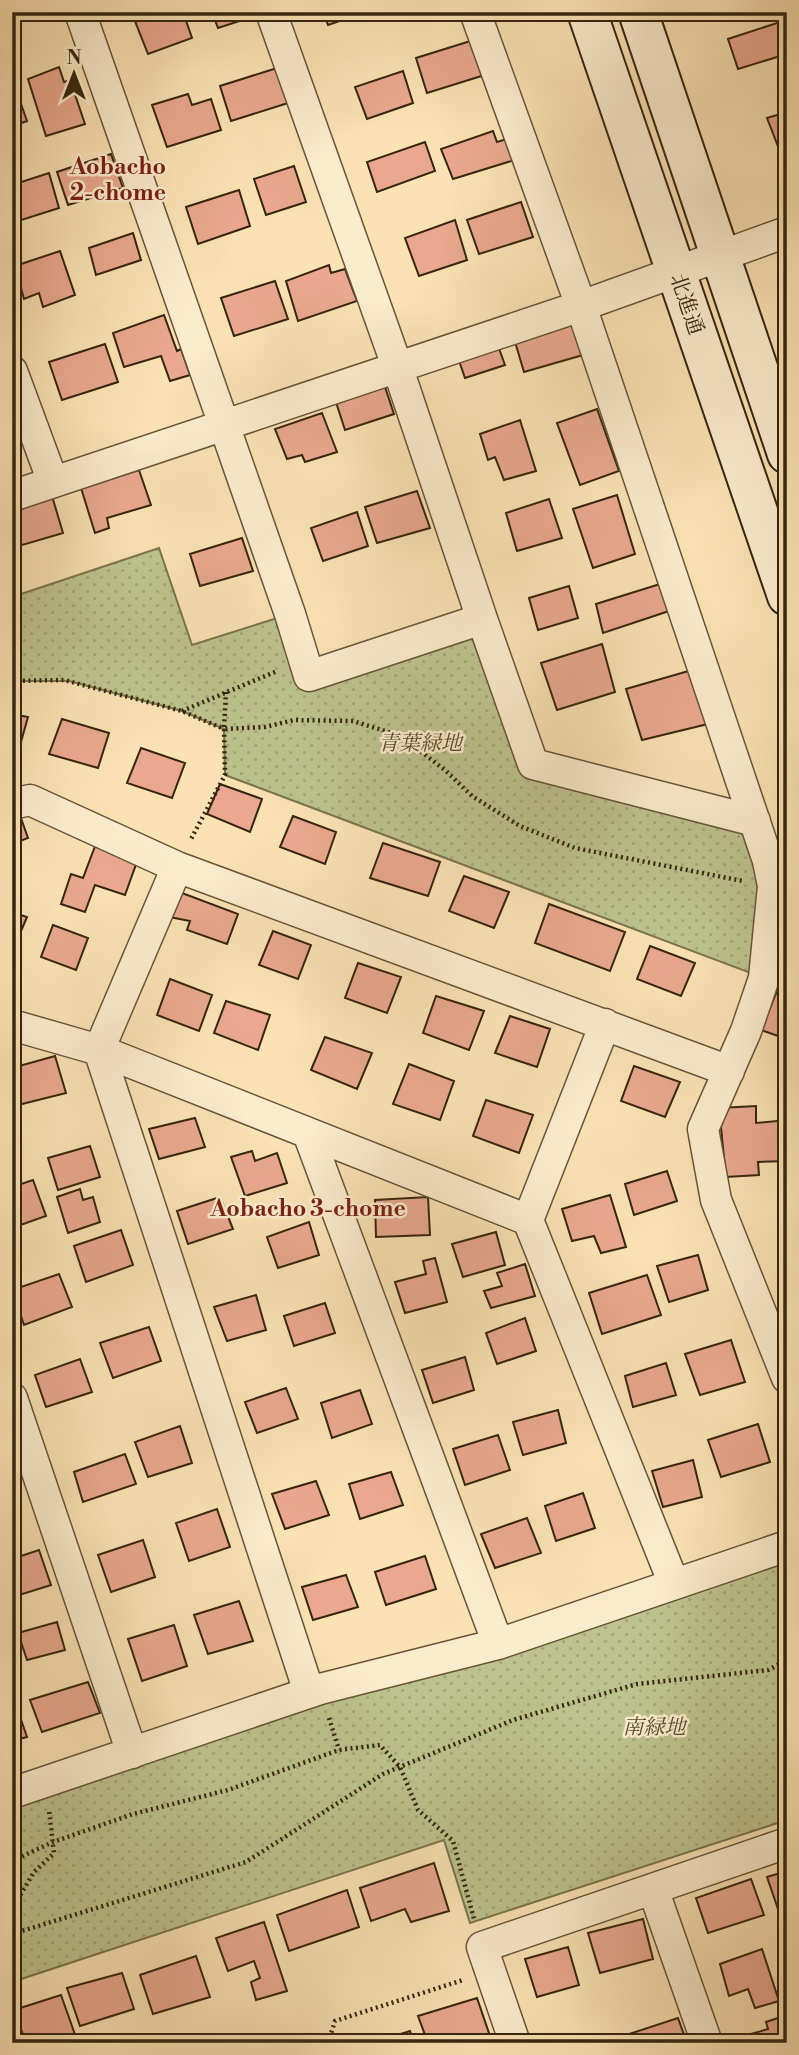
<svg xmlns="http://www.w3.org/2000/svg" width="799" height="2055" font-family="'Libre Bodoni','Noto Serif JP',serif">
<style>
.park{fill:url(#park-dots);stroke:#7a744e;stroke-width:2}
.building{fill:#e9a88f;stroke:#36250e;stroke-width:2}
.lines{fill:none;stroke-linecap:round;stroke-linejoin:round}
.street-casing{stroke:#675438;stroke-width:33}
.secondary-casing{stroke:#36250e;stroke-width:42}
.path{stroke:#36250e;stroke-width:4.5;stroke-dasharray:2 3.5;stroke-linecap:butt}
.street{stroke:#fcecce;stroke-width:30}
.secondary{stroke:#fcecce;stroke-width:38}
.labels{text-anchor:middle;stroke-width:5;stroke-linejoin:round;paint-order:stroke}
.street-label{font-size:21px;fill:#36250e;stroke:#fcecce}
.park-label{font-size:21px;font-style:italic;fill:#584c2e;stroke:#fcecce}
.neighbourhood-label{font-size:23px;font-weight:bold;fill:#7a1f14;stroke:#fcecce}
</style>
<defs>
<pattern id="park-dots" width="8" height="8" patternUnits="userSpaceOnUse" patternTransform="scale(1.75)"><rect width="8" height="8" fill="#bdc38e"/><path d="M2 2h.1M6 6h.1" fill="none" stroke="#a3a779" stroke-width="1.8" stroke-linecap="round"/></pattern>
</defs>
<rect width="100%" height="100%" fill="#fae2b4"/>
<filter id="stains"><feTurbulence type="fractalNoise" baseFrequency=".00286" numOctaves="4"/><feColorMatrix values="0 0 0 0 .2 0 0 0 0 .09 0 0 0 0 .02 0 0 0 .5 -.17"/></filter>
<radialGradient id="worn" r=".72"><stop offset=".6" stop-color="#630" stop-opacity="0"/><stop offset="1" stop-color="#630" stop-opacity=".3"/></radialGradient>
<path class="park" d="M159,548L192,645L290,614L309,676L482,619L533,764L755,821L764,978L225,775L224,729L182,711L69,681H12V597Z
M787,1546V1820L470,1923L444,1840L12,1982V1794Z"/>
<path class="building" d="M12,12H43L12,21Z
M143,12H183L192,38L148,54L133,16Z
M212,12H261V14L218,28Z
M323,12H366L328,25Z
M780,22L787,41V54L738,69L728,39Z
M480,38L491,73L427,93L416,58Z
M59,67L64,82L70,80L85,124L46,136L28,79Z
M277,68L288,103L231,121L220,86Z
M403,71L413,103L367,119L355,87Z
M13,81L27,121L12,126V82Z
M188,94L192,105L211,99L221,130L167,147L152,105Z
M787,112V146L779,149L767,118Z
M493,131L497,142L513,137L521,158L453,179L441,149Z
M425,142L435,171L377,192L367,162Z
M111,154L123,188L68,205L57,172Z
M294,166L306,202L266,215L254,179Z
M49,173L59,208L12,223V185Z
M239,190L250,226L198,244L186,207Z
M521,202L533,237L479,254L467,220Z
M455,220L467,260L419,276L405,238Z
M133,233L141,260L96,275L89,248Z
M60,251L75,295L43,307L39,293L24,299L15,266Z
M329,265L331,273L345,269L357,301L298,321L286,281Z
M275,281L288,319L234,336L221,298Z
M164,315L177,351L181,349L190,375L170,381L161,356L124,367L113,333Z
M571,317L583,355L524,372L513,335Z
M497,343L505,365L465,378L457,355Z
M105,344L118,382L62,400L49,362Z
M382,378L394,414L345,430L333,393Z
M597,409L619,471L580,485L557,423Z
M322,413L337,452L305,462L302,455L287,459L275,429Z
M520,420L536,471L504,480L495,457L488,460L480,434Z
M139,470L151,505L107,518L109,528L95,533L81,488Z
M417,491L430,528L377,543L365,507Z
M617,495L635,554L593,568L573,509Z
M52,496L63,533L12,548V508Z
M549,499L562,538L517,551L506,513Z
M357,512L368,546L323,561L311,528Z
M242,538L253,571L200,586L190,554Z
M660,584L669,611L603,633L596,604Z
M569,586L578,618L538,630L529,598Z
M602,644L615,692L557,710L541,663Z
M692,670L708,724L642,740L626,689Z
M12,714L28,717L17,756L12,755Z
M62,719L109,733L98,768L49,754Z
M141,748L185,763L172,798L127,783Z
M220,784L262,799L250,832L207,814Z
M17,807L28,838L12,844V808Z
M293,816L336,832L325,864L280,847Z
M97,841L139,856L125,895L95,885L85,912L61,904L71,874L83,878Z
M383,843L440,862L428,896L370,878Z
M464,876L509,892L494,928L449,911Z
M174,890L238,914L227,944L187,930L190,921L164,916Z
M549,904L625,932L610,971L535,943Z
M12,912L27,917L13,950L12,949Z
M53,925L88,938L76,970L41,957Z
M273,931L311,945L298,979L259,965Z
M650,946L695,963L681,996L637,979Z
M358,963L401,977L387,1013L345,998Z
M170,979L212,995L199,1031L157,1015Z
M777,991L787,994V1039L761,1030Z
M436,996L484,1011L469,1050L423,1033Z
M226,1001L270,1015L258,1050L214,1033Z
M510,1016L550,1029L537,1067L495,1053Z
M325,1037L372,1053L357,1089L311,1070Z
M55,1056L66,1093L18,1105L12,1086V1068Z
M409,1064L454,1081L440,1120L393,1104Z
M634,1066L680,1082L665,1117L621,1101Z
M486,1100L533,1115L519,1153L473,1136Z
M756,1106V1123L787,1120V1161L758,1162L759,1175L726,1177L719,1108Z
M195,1118L205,1147L159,1159L149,1129Z
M90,1146L100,1177L58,1190L48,1158Z
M252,1151L255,1161L277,1153L287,1183L245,1196L231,1157Z
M667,1171L677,1201L634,1215L625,1184Z
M33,1180L46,1216L12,1228V1187Z
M80,1189L83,1200L93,1197L100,1222L68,1233L57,1197Z
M610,1195L626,1247L601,1253L594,1236L572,1241L562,1209Z
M220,1197L233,1229L188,1244L177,1211Z
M428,1197L430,1235L376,1237L375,1200Z
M309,1222L319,1255L278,1268L267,1237Z
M121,1230L133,1265L86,1282L74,1246Z
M496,1232L505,1265L463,1277L452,1244Z
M698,1255L708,1290L669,1302L657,1266Z
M435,1258L447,1302L405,1313L395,1282L426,1274L423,1261Z
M525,1264L535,1296L491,1308L484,1291L502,1286L497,1273Z
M59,1274L72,1307L24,1325L12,1290Z
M647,1275L661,1315L602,1334L589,1293Z
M256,1295L266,1330L227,1341L214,1307Z
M325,1303L335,1333L294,1346L284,1316Z
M525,1318L536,1351L497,1364L486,1333Z
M149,1327L161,1361L113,1378L100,1343Z
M731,1340L745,1382L700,1395L685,1354Z
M465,1357L474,1390L433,1403L422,1370Z
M80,1359L92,1392L46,1407L35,1375Z
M666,1363L676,1395L633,1407L625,1376Z
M286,1388L298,1419L257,1433L245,1402Z
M360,1390L372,1424L332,1438L321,1403Z
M558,1410L566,1443L523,1455L513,1422Z
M758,1424L770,1462L721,1477L708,1440Z
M180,1426L192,1463L148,1477L135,1442Z
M498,1435L510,1470L465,1485L453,1449Z
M125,1454L136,1484L83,1502L74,1472Z
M693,1460L702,1497L663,1507L652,1471Z
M391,1472L403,1505L360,1519L349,1484Z
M316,1481L329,1515L285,1529L272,1494Z
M12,1492L20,1512L12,1514Z
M583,1493L595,1528L556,1541L545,1506Z
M217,1509L230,1547L189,1561L176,1523Z
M527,1518L541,1553L495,1568L481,1534Z
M143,1540L155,1577L111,1592L98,1555Z
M39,1550L51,1585L13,1597L12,1559Z
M425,1556L436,1589L386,1605L375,1572Z
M346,1575L358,1607L313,1620L302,1587Z
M239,1601L253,1641L208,1654L194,1615Z
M57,1622L65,1650L27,1660L18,1633Z
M174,1625L187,1666L142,1681L128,1639Z
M88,1682L100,1713L42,1732L30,1700Z
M17,1708L27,1737L12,1741V1710Z
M434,1863L449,1911L411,1922L405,1909L371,1921L360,1888Z
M787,1871V1909L779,1912L767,1877Z
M751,1879L764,1915L708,1933L696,1898Z
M347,1890L359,1927L289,1951L277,1915Z
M643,1919L653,1959L600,1973L588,1933Z
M264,1922L287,1991L256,2000L251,1982L260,1978L254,1961L228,1971L216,1938Z
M568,1947L579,1985L537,1997L525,1959Z
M762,1949L779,2001L755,2008L748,1989L729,1996L720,1964Z
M196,1956L210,1997L153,2014L140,1975Z
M122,1973L134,2009L80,2026L67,1988Z
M61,1995L78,2043H26L14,2010Z
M477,1998L490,2036L467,2043H428L418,2016Z
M787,2015V2043H753L751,2034L768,2029L766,2022Z
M678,2018L687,2043H622L620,2037Z
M410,2031L414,2043H372Z"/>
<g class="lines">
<g class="street-casing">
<path id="street" d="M80,12L290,614L309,676L482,619L397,366L271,12
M475,12L581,306L768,861L773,886L764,978L746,1031L703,1129L716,1200L787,1378
M12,371L53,482
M12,496L581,306L787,232
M482,619L533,764L755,821
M12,804L30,800L177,867L729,1071
M177,867L99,1050L309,1692
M605,1024L528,1220L674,1584
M12,1025L99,1050L528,1220
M308,1133L498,1644
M12,1398L132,1753
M12,1793L320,1689L498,1644L787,1546
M653,1889L707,2043
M515,2043L482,1947L787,1843"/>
</g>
<g class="secondary-casing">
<path id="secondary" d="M587,12L787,596
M638,12L787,454"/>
</g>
<path class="path" d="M12,681L64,680L182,711L224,729L225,775L190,841
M226,692L224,729L265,727L294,720L353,721L401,736L446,771L472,796L520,826L575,848L743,881
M182,711L277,671
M329,1718L339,1750
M12,1861L53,1842L133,1814L228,1790L339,1750L380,1745L400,1767L418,1810L453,1841L474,1919
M12,1909L34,1872L54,1853L49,1810
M12,1934L246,1862L383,1774L513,1720L637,1684L768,1670L787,1660
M328,2043L335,2021L463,1980"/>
<use href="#street" class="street"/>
<use href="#secondary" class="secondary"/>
</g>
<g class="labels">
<g class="street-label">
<text transform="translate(687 304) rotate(71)" y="7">北進通</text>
</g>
<g class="park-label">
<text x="420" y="750">青葉緑地</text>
<text x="654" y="1734">南緑地</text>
</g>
<g class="neighbourhood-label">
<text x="118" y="174">Aobacho<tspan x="118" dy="26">2-chome</tspan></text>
<text x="308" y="1216">Aobacho 3-chome</text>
</g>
</g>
<rect width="799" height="2055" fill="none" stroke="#fae2b4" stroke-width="42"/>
<rect x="14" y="14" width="771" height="2027" fill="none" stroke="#36250e" stroke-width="3.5"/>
<rect x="21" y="21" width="757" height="2013" fill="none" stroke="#36250e" stroke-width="2"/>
<g transform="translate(74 74)" stroke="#fcecce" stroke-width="5" paint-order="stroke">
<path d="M0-5L12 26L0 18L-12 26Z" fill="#36250e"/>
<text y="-10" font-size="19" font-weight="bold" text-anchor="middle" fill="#36250e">N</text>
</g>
<rect width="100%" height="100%" filter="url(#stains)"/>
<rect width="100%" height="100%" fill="url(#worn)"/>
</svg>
